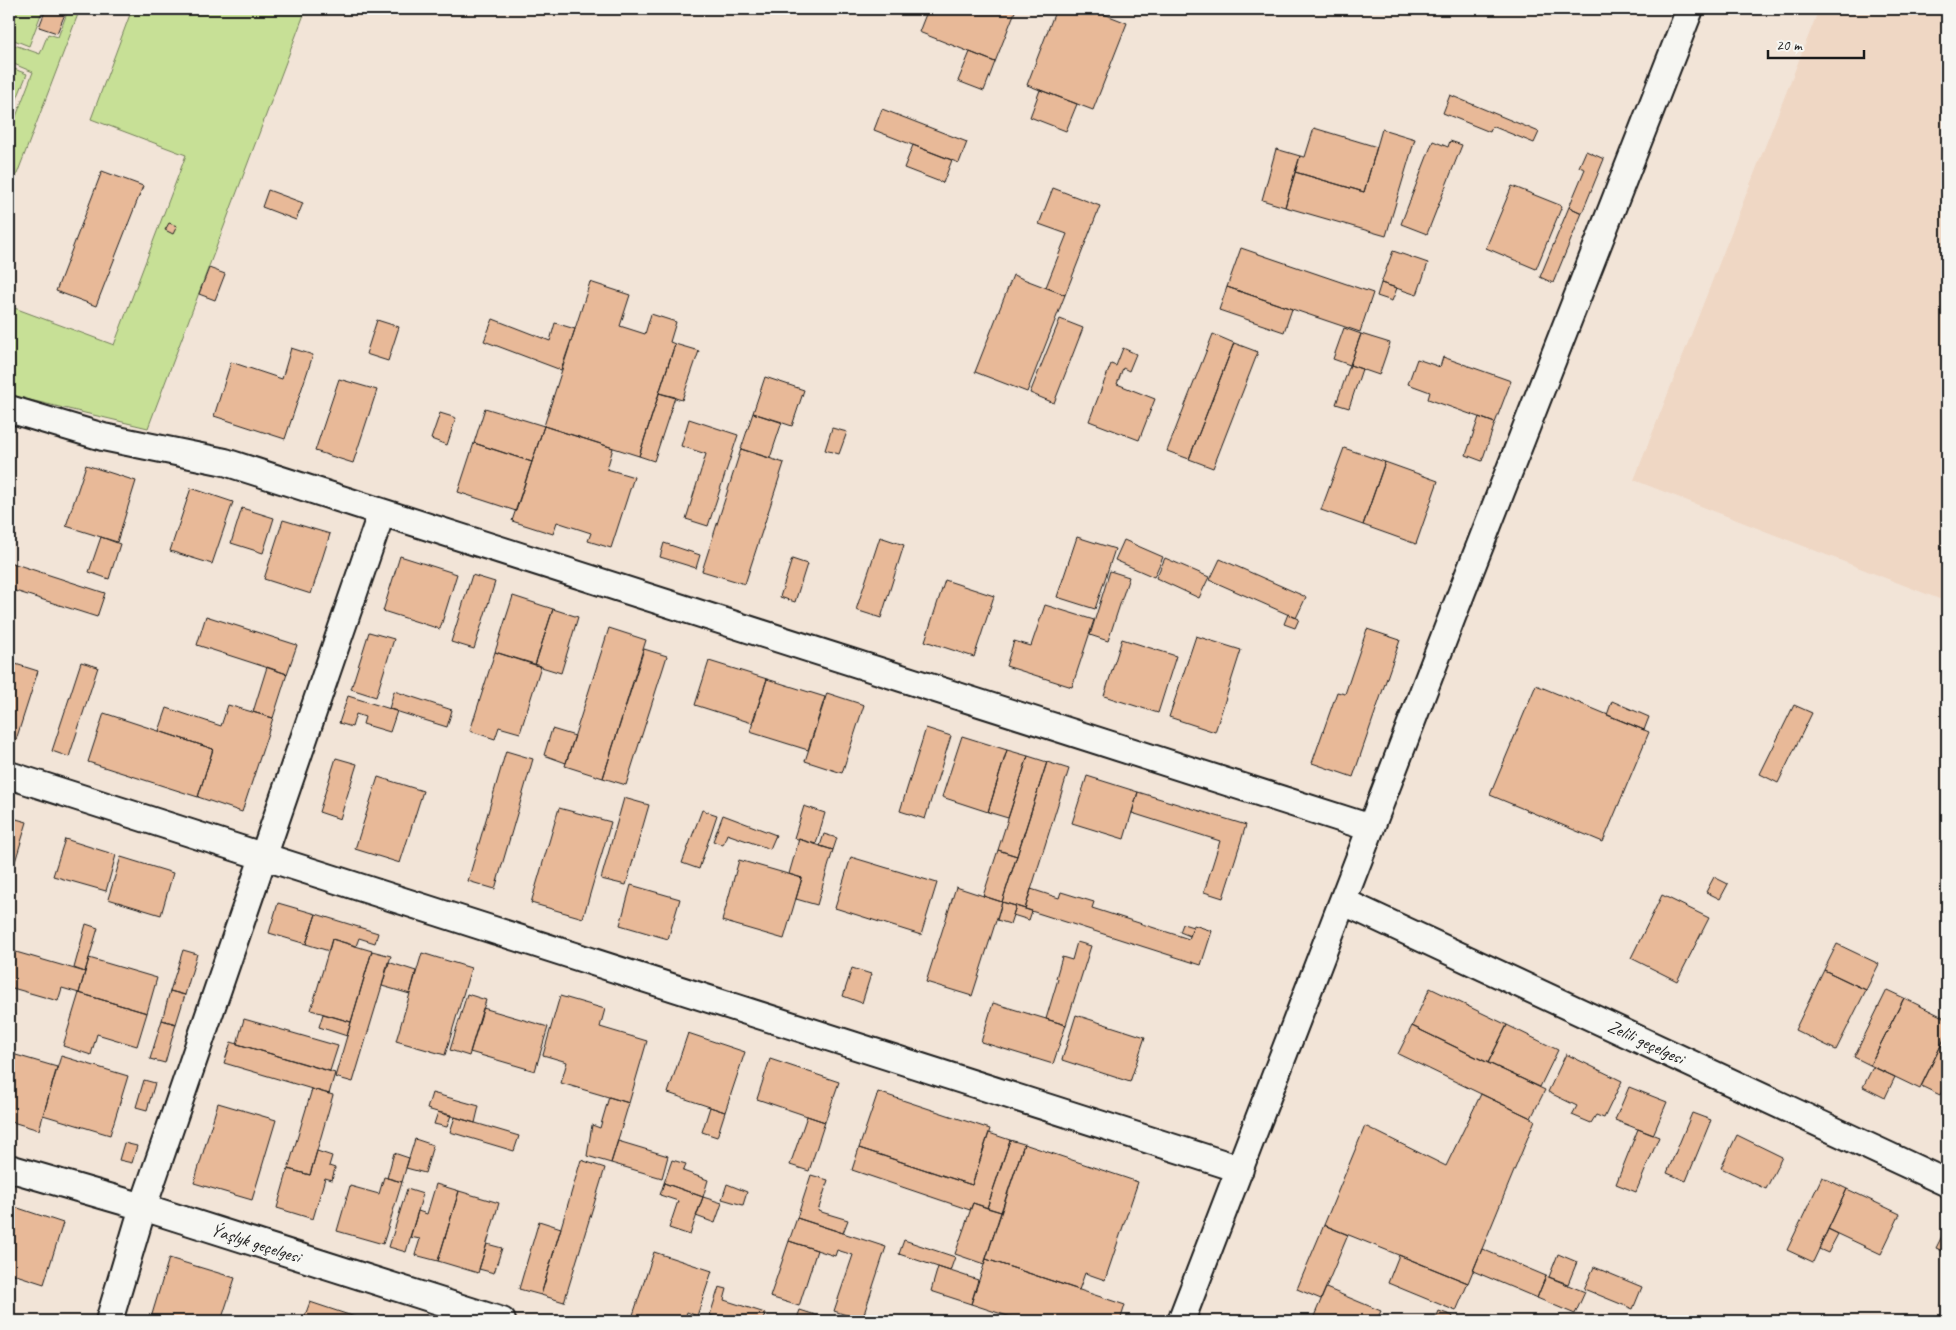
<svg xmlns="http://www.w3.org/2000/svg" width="1956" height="1330" font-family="Caveat,sans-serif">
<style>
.built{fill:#efd7c4}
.green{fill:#c7e096;stroke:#727e59}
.building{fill:#e8b998;stroke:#1c1c1c}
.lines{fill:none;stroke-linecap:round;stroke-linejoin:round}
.street-casing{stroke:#1c1c1c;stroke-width:30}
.street{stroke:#f6f6f2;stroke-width:26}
.labels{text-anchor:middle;stroke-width:5;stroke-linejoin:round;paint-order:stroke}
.street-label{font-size:18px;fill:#1c1c1c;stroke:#f6f6f2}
</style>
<rect width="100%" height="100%" fill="#f2e4d7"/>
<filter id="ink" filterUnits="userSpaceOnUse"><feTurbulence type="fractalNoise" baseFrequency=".02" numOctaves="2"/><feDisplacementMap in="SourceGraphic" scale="10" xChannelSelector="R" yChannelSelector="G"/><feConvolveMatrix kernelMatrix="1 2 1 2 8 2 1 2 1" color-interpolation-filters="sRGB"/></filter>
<g filter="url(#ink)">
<path class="built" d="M1819,9H1947V602L1634,480Z"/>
<path class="green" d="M9,9H43L29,46L9,38Z
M57,9H80L9,195V135L33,72L9,62V43L40,54L48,34L58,37L67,13Z
M132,9H306L148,428L9,395V306L114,345L186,155L91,119Z
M9,67L27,74L16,101L9,98Z"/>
<path class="building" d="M46,9H53L65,14L57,33L39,27Z
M928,9H1016L995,62L919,32Z
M1056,9H1091L1127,23L1093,110L1027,85Z
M970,52L995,62L984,91L958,81Z
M1040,90L1077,104L1066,131L1030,117Z
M1450,95L1539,132L1534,143L1492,126L1490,132L1443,113Z
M882,109L967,142L959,163L874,130Z
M1314,128L1377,147L1364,192L1295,172L1300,156L1305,157Z
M1382,129L1415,139L1386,236L1285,207L1295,172L1364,192Z
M1433,141L1448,147L1450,141L1462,145L1427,234L1401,224Z
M913,145L952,160L943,183L904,168Z
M1276,149L1300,156L1285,207L1262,200Z
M1586,151L1604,159L1582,213L1569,207L1585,169L1579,167Z
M102,171L143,186L96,306L56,291Z
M1512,186L1562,206L1536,269L1486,248Z
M1053,188L1100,206L1065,295L1046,287L1067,234L1039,224Z
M268,190L303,203L296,220L262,207Z
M1569,207L1582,213L1553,283L1540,277Z
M169,223L177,226L173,234L165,230Z
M1241,248L1373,293L1360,332L1227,287Z
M1393,251L1428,263L1417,295L1381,283Z
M209,268L225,274L215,300L199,294Z
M1013,275L1065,295L1027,392L975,372Z
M590,282L630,295L620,326L645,334L651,314L676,322L670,342L675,344L639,456L544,426Z
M1381,283L1397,288L1392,301L1377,296Z
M1227,287L1292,309L1284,332L1219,310Z
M493,319L550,341L555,323L575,329L561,370L484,341Z
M1060,319L1083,328L1054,403L1030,393Z
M377,320L399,327L388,361L366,354Z
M1344,328L1361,334L1350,365L1333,359Z
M1213,334L1234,343L1189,459L1167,451Z
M1361,334L1390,343L1379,375L1350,365Z
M1234,343L1258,352L1213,468L1189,459Z
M675,344L699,351L682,400L659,393Z
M291,348L313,355L285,439L214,416L231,362L282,379Z
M1123,348L1136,354L1129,371L1123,368L1117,384L1155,399L1139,440L1089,421L1111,364L1116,366Z
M1443,357L1511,381L1495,423L1428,399L1430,392L1408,384L1417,359L1440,367Z
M1350,365L1362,369L1349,408L1336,404Z
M765,377L804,390L792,426L753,413Z
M339,379L377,390L353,463L315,451Z
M659,393L675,397L654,461L639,456Z
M485,408L544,426L532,462L474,443Z
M440,413L456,418L447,445L431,439Z
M753,413L782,422L770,458L741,449Z
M1479,417L1495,423L1482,461L1466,455Z
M689,419L738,435L708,526L686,519L706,454L681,446Z
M544,426L613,448L607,469L634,477L611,548L588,541L591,533L557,522L553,534L512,521Z
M832,428L847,432L839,454L825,450Z
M474,443L532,462L516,511L458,492Z
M1344,448L1385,462L1363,525L1321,510Z
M741,449L784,463L745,584L702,571Z
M1385,462L1438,481L1416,544L1363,525Z
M86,465L136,481L117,542L66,526Z
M191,488L233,502L212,564L170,551Z
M242,508L274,518L263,553L231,543Z
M283,520L330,534L311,594L264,579Z
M101,537L120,544L109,579L89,572Z
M880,537L904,545L881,618L856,610Z
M1077,537L1115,549L1095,609L1057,597Z
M1124,540L1163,557L1154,577L1115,560Z
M664,543L700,555L696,568L660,557Z
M400,556L457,574L440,629L383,611Z
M1165,558L1209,577L1199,598L1156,578Z
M792,559L807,564L795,602L780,597Z
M1220,559L1306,597L1296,618L1210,580Z
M9,562L105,593L97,617L9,589Z
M1110,571L1129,577L1108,641L1090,635Z
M472,575L495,582L474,649L451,642Z
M945,580L994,596L974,657L925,641Z
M513,596L553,609L535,665L495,652Z
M1045,605L1094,620L1072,687L1006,666L1014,641L1031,646Z
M553,609L578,617L561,673L535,665Z
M1288,614L1299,619L1295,628L1284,624Z
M206,616L297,645L287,674L197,645Z
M609,628L646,640L603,778L565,766Z
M1367,629L1400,640L1353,777L1312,763L1337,692L1345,694Z
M369,632L394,639L376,697L351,689Z
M1196,636L1241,650L1215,732L1169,717Z
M1122,639L1176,656L1158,713L1104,696Z
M644,649L667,656L626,785L603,778Z
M495,652L541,666L520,733L499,727L495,739L470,731Z
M709,661L767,679L752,723L695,705Z
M9,662L38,671L15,743L9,741Z
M81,662L98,667L69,757L52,751Z
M267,667L287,674L273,718L253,712Z
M767,679L825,697L808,750L750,732Z
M1536,685L1649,732L1603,842L1490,795Z
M394,691L452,710L447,727L389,709Z
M827,693L864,705L842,773L805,761Z
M348,696L397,711L390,732L363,724L365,717L356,714L352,727L339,723Z
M1612,701L1649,717L1644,730L1607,715Z
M228,705L273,718L242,812L198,797L213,749L159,731L167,708L221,726Z
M1794,705L1812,713L1778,783L1760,774Z
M104,713L213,749L198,797L88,762Z
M926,728L951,736L925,819L900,811Z
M552,729L575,736L566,763L544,755Z
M962,736L1007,750L988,812L942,797Z
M1007,750L1028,756L1008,818L988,812Z
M506,751L533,759L495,889L468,881Z
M1028,756L1047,762L1017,856L998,850Z
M336,758L357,764L340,819L319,812Z
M1047,762L1069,769L1025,909L1002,902Z
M1087,776L1138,792L1124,839L1072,823Z
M378,777L423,791L400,863L355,849Z
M1138,792L1246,825L1223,898L1204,892L1220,841L1132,813Z
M624,798L649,805L626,885L601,879Z
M804,806L825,813L816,844L794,838Z
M559,808L611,822L583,918L531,903Z
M702,810L717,815L699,869L682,863Z
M723,815L776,835L770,849L727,834L723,845L713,841Z
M9,817L27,822L9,882Z
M824,834L837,838L833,850L820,846Z
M65,839L116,855L106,891L53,876Z
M799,839L833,850L817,905L796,899L802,878L789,874Z
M998,850L1017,856L1002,902L983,896Z
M121,857L173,873L161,915L108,899Z
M851,857L937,883L921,935L835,908Z
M739,860L802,878L784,939L722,921Z
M1714,877L1728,884L1720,899L1706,892Z
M631,885L680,899L668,939L620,925Z
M956,887L1002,902L972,996L926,982Z
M1031,889L1059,898L1061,892L1094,902L1092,908L1189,939L1194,925L1212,931L1201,965L1025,909Z
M1662,895L1709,918L1677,981L1631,958Z
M1002,902L1016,906L1010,924L997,920Z
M278,903L316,914L306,944L269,933Z
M1016,906L1032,911L1029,920L1013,915Z
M316,914L378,933L375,943L359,938L356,946L332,939L329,951L306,944Z
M86,924L98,928L85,972L74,968Z
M1183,924L1193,927L1190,936L1180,932Z
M332,939L372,951L351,1022L311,1010Z
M1077,942L1091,946L1066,1025L1046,1019L1058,979L1056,978L1062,957L1072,960Z
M1837,944L1879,964L1866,990L1824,970Z
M9,950L85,972L79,993L62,988L58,1001L9,987Z
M183,950L197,954L185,995L170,991Z
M372,951L391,956L353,1082L335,1077Z
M422,953L471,968L445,1055L396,1041Z
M89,958L157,978L147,1013L79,993Z
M388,962L416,971L410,994L382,986Z
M852,968L871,974L862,1003L843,996Z
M1824,970L1866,990L1836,1050L1795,1030Z
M1430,988L1507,1025L1488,1063L1412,1026Z
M1887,990L1904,998L1870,1065L1854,1057Z
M170,991L185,995L176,1024L162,1020Z
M79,993L147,1013L137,1046L97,1034L91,1055L63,1046Z
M467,994L486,1000L469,1056L450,1050Z
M560,996L605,1009L600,1027L647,1041L629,1103L561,1083L567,1062L543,1055Z
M1904,998L1947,1019V1033L1920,1089L1870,1065Z
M993,1003L1066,1025L1053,1064L981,1042Z
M483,1008L548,1027L535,1071L470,1052Z
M323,1014L351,1022L347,1036L319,1027Z
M1076,1015L1145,1037L1130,1082L1062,1060Z
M244,1019L338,1046L330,1071L237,1044Z
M162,1020L176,1024L165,1063L150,1059Z
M1507,1025L1558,1050L1540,1087L1488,1063Z
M1412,1026L1545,1090L1531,1118L1398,1054Z
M688,1033L745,1052L725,1112L668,1093Z
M1947,1033V1081L1940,1095L1921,1086Z
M231,1042L335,1073L329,1094L224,1063Z
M9,1053L57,1067L39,1130L9,1121Z
M1566,1054L1622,1081L1604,1118L1596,1115L1591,1123L1572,1115L1577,1106L1548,1092Z
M61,1056L128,1076L110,1135L43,1115Z
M770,1059L839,1082L825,1122L757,1099Z
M1873,1067L1895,1077L1885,1098L1863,1087Z
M144,1080L155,1083L147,1110L136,1107Z
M1629,1087L1667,1102L1653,1135L1615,1120Z
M312,1089L333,1095L310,1175L288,1169Z
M878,1092L990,1129L972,1185L859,1148Z
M432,1093L479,1106L475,1123L427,1109Z
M1481,1094L1535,1120L1468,1283L1324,1225L1365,1126L1446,1166Z
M609,1097L629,1103L611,1163L587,1156L592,1125L600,1128Z
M218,1103L276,1120L252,1200L194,1183Z
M710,1107L725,1112L717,1137L702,1132Z
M438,1112L451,1115L447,1127L434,1124Z
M1692,1113L1711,1120L1686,1181L1667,1173Z
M807,1116L825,1122L809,1171L790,1165Z
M455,1117L519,1136L514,1151L450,1132Z
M1638,1129L1659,1137L1636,1192L1616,1184Z
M989,1133L1010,1140L987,1208L973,1203L970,1210L852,1170L859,1148L972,1185Z
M1737,1135L1782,1157L1766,1189L1721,1168Z
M415,1139L433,1145L425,1173L406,1168Z
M1010,1140L1024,1144L1001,1212L987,1208Z
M618,1141L668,1156L662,1178L611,1163Z
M124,1143L137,1146L132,1163L119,1160Z
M1024,1144L1138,1182L1105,1280L1085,1273L1079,1290L986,1259Z
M317,1151L332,1156L329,1166L335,1168L332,1180L325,1178L313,1219L277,1208L288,1169L310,1175Z
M394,1153L409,1158L402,1182L387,1178Z
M581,1160L605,1168L564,1302L541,1295Z
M672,1160L686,1164L683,1171L708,1180L703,1197L664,1183Z
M811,1175L828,1180L818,1211L848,1220L843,1233L797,1218Z
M384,1177L402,1182L383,1244L337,1231L350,1186L379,1194Z
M1822,1177L1847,1189L1813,1262L1787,1250Z
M664,1183L703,1197L690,1235L669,1228L678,1201L660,1195Z
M436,1184L459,1191L438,1261L415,1255L420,1239L410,1237L418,1211L427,1214Z
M727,1184L747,1192L743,1205L722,1199Z
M407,1189L423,1194L406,1252L389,1247Z
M1847,1189L1900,1214L1881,1254L1828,1229Z
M459,1191L499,1203L478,1273L438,1261Z
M703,1197L722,1203L715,1223L696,1216Z
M973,1203L1001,1212L984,1264L955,1254Z
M12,1206L63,1223L44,1284L10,1273L9,1278V1216Z
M797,1218L886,1247L862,1320L834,1311L853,1255L837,1250L835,1256L789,1241Z
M539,1221L561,1228L541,1295L519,1289Z
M1324,1225L1348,1235L1321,1299L1297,1289Z
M1828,1229L1838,1234L1828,1253L1819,1249Z
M1943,1234L1947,1236V1253L1936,1248Z
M904,1240L955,1257L950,1271L899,1254Z
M789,1241L817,1250L799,1306L770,1297Z
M487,1244L502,1248L494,1273L479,1269Z
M1482,1249L1546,1276L1537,1298L1473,1271Z
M654,1252L712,1271L697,1316L687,1312L684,1321H631Z
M1558,1254L1577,1262L1568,1284L1549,1277Z
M1399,1255L1468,1283L1456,1311L1388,1283Z
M169,1258L235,1278L221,1321H150Z
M986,1259L1125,1305L1120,1321H1023L971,1304Z
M938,1267L978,1280L971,1304L931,1291Z
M1594,1267L1642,1287L1633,1309L1584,1289Z
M1546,1276L1585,1292L1575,1314L1537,1298Z
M719,1287L727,1289L724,1300L765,1313L763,1321H729L710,1315Z
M1326,1288L1381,1311L1376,1321H1312Z
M310,1302L358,1318L357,1321H303Z
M800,1310L834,1321H796Z
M1439,1311L1453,1316L1451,1321H1435Z"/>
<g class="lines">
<g class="street-casing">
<path id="street" d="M9,409L103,437L225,462L1371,828
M9,775L1240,1169
M1344,902L1947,1183
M9,1168L143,1207L502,1321
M109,1321L143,1207L381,514
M1181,1321L1452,617L1690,9"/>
</g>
<use href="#street" class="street"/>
</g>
</g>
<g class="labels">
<g class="street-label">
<text transform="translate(1646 1042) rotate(25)" y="6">Zelili geçelgesi</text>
<text transform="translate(256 1243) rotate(18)" y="6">Ýaşlyk geçelgesi</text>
</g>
</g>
<rect width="1956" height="1330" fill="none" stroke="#f6f6f2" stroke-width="30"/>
<rect x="15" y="15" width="1926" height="1300" fill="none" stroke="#1c1c1c" stroke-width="2" filter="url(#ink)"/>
<path d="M1768 50v8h96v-8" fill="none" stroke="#1c1c1c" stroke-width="2.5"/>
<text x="1776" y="50" font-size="15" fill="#1c1c1c" stroke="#f6f6f2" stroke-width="4" paint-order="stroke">20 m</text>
</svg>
